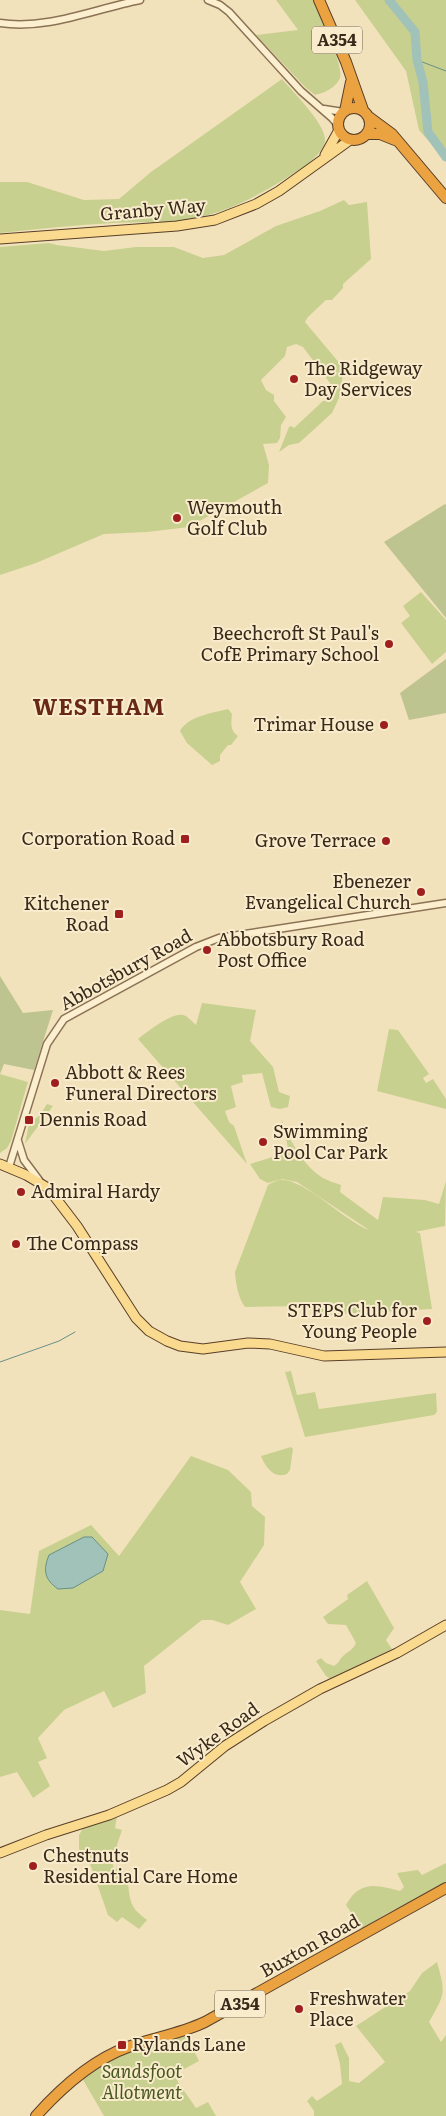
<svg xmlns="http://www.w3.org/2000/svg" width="446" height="2116" font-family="Literata,serif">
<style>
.green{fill:#c8d08f}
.cemetery{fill:#bdc48f}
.water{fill:#a0c2b9;stroke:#679087}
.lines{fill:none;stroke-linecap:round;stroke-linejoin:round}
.stream{stroke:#679087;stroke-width:1}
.river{stroke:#a0c2b9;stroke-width:9}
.minor-casing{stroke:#8b7254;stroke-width:9}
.major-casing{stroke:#583f29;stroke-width:11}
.highway-casing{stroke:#583f29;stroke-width:12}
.minor{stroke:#fcefcf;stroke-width:6}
.major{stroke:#fada8e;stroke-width:9}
.highway{stroke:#eba342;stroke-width:10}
.poi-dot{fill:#9f1f1e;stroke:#f9eccc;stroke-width:2}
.labels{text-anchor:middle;stroke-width:4;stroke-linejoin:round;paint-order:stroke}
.shield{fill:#f9eccc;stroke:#72644f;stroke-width:1}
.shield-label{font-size:16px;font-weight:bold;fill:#38291a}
.street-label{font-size:18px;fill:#38291a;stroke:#f9eccc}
.poi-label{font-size:18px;fill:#38291a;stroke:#f9eccc;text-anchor:start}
.park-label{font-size:18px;font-style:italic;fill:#48571f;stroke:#f9eccc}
.district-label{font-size:22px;font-weight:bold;letter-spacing:1px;fill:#692815;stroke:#f9eccc}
</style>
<rect width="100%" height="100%" fill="#f2e2bc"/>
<path class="green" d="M276,0H313C319,14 344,65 340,78C336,88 324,93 315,95L306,88L256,35L298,30Z
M355,0H446V161L419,130L406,71Z
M282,79C292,91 327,125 325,141C322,156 303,167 291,175C264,192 236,208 205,216C176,225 144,221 114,223C76,225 38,229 0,233V182H27L84,200L119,199L151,172Z
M344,200L349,205L367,202L371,259L343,284V288L332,300H326L308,317L305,322L341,365L343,374L339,398L332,413L299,443L289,445L279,452L289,427L291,426L294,428L323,401L330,400L333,396L330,383L303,347L296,344L287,347L285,356L261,380L266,390L274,395V401L286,417L281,425L280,438L277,443L263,444L269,465L268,483L189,527L147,532L104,534L36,563L0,575V247L49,243L57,245L104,251L136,247H174L203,258L224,255L276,226L320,211Z
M421,592L446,620V652L432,664L401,623L410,616L403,606Z
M228,709L232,714C231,723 230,731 238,736L231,745H228L220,755V761L212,765L187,743L180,731C188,716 213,713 228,709Z
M202,1003L256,1010L250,1041L273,1067L279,1092L290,1096L288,1107L280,1109L271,1107L262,1073L242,1075L243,1082L231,1086L236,1107L225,1111L229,1122L234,1126L247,1164L138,1039C148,1031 171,1013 183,1015C188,1016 192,1022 196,1025Z
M389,1029L398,1030L429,1074L423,1078L426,1083L433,1079L446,1099V1109L377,1091Z
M0,1074L28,1082L11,1141L7,1148L0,1153Z
M47,1104L53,1106L25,1144L29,1124L40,1115Z
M281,1118C289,1139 303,1166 323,1178C328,1181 336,1183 341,1185L340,1192L378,1220L383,1197L425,1200L439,1204L446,1181L445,1226L415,1232L420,1233L432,1309L325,1315L310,1306L245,1307C238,1297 236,1285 235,1272L268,1185C271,1183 276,1181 279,1180C303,1177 344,1221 369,1230L297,1182L282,1179L268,1183L260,1179L250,1164L289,1152Z
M291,1371L297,1395L315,1392L319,1409L436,1393L437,1412L434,1415L305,1437L285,1372Z
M291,1447L293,1449L290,1470L287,1474C274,1479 266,1468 261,1456Z
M191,1456L228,1470L251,1492L252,1506L265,1517L264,1545L240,1582L256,1609L228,1625L212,1620H202L144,1666L146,1693L113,1708L104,1691L64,1710L38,1738L47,1758L38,1762L50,1786L33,1798L17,1772L0,1777V1610L30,1614L39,1551L91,1525L119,1556Z
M367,1581L394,1628L386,1640L392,1649L330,1679L326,1676L316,1661L321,1658L326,1663L334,1666C339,1663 339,1660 343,1656C348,1651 352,1651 356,1643L346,1625L328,1624L323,1617L348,1599L347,1595Z
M113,1816H117L115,1828L122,1830L117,1845L119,1856L111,1858L114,1869L122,1867L124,1873L132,1875L134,1878L128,1883C130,1903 131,1908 147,1920L139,1929L122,1917L117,1922L108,1915L89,1861L79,1849V1835L85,1825Z
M446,1863V1884L386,1914L362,1929L346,1905C360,1880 376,1885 400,1891L404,1887L397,1873L418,1870L422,1875Z
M437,1962C446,1994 445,1994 429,2022L441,2042L446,2035V2116H314V2111L307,2101L312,2096L317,2101L342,2084L340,2064L335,2045L341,2042L349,2058V2081L359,2083L385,2062L356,2026L410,1991L422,1973Z
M186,2035L199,2061L175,2074L178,2082L196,2108L208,2102L216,2116H104L82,2078L127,2051L156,2046Z"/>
<path class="cemetery" d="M445,504L446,505V618L384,542Z
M446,659V713L409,720L400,693Z
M0,976L23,1013L53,1010L34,1070L4,1064L0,1074Z"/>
<path class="water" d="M84,1537H92L108,1554L103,1571L73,1588L58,1589C44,1579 43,1570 49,1555Z"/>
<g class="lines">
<path class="stream" d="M417,60L446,71
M0,1362L59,1341L75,1332"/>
<path class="river" d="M389,0L415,32L417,60L423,82L428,132L446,157"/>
<g class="minor-casing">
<path id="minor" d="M208,0L220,5L229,12L301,91L332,118L338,125
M0,23C48,30 94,9 140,0
M324,109L343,112
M18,1141L24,1160L39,1180
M9,1167L47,1044L64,1019L196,947L219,938L446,903"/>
</g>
<g class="major-casing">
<path id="major" d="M325,155L339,130
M0,239L177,226L215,220L256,204L279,191L350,140
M0,1164L26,1175L48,1188L77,1226L136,1318L149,1331L167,1341L180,1346L203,1349L248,1343L270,1344L324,1356L446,1352
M0,1853L46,1835L109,1815L167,1790L181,1782L225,1746L264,1721L320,1689L397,1653L446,1625"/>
</g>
<g class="highway-casing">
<path id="highway" d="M319,0L346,62L363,110
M338 124a16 16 0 1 1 32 0a16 16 0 1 1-32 0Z
M345,111L351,82
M369,117L392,134L446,198
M367,134H380L395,140
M36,2116C61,2088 92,2060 128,2047C153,2038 180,2034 205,2022L446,1888"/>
</g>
<use href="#minor" class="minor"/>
<use href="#major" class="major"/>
<use href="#highway" class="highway"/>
</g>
<g class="poi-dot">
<circle cx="294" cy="379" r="5"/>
<circle cx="177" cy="518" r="5"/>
<circle cx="389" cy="644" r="5"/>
<circle cx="384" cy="725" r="5"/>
<rect x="180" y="834" width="10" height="10" rx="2.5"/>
<circle cx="386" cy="841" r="5"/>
<circle cx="421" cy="892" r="5"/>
<rect x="114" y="909" width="10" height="10" rx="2.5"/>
<circle cx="207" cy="950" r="5"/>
<circle cx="55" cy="1083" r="5"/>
<rect x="24" y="1115" width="10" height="10" rx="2.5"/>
<circle cx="263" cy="1142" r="5"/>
<circle cx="21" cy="1192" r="5"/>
<circle cx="16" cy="1244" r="5"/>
<circle cx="427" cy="1321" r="5"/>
<circle cx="33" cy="1866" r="5"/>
<circle cx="299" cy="2009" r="5"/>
<rect x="117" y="2040" width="10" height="10" rx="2.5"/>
</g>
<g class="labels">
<g class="shield">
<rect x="312" y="26.5" width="50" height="27" rx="4"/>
<rect x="215" y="1990.5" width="50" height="27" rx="4"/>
</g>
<g class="shield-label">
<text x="337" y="46">A354</text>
<text x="240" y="2010">A354</text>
</g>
<g class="street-label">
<text transform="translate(153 210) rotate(-5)" y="6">Granby Way</text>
<text transform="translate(126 970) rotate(-29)" y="6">Abbotsbury Road</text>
<text transform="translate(218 1735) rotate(-36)" y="6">Wyke Road</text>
<text transform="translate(310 1946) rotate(-29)" y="6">Buxton Road</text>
</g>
<g class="poi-label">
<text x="304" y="375">The Ridgeway<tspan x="304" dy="21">Day Services</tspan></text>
<text x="187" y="514">Weymouth<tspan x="187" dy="21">Golf Club</tspan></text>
<text x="379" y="640" text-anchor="end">Beechcroft St Paul's<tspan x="379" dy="21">CofE Primary School</tspan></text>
<text x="374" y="731" text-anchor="end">Trimar House</text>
<text x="175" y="845" text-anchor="end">Corporation Road</text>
<text x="376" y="847" text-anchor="end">Grove Terrace</text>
<text x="411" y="888" text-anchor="end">Ebenezer<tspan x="411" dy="21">Evangelical Church</tspan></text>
<text x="109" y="910" text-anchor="end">Kitchener<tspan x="109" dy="21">Road</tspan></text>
<text x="217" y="946">Abbotsbury Road<tspan x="217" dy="21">Post Office</tspan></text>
<text x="65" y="1079">Abbott &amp; Rees<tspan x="65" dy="21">Funeral Directors</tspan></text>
<text x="39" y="1126">Dennis Road</text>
<text x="273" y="1138">Swimming<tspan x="273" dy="21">Pool Car Park</tspan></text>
<text x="31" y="1198">Admiral Hardy</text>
<text x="26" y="1250">The Compass</text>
<text x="417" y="1317" text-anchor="end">STEPS Club for<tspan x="417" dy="21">Young People</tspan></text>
<text x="43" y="1862">Chestnuts<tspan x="43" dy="21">Residential Care Home</tspan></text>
<text x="309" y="2005">Freshwater<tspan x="309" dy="21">Place</tspan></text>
<text x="132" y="2051">Rylands Lane</text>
</g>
<g class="park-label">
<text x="142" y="2078">Sandsfoot<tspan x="142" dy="21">Allotment</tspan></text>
</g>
<g class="district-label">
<text x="99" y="715">WESTHAM</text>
</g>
</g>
</svg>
